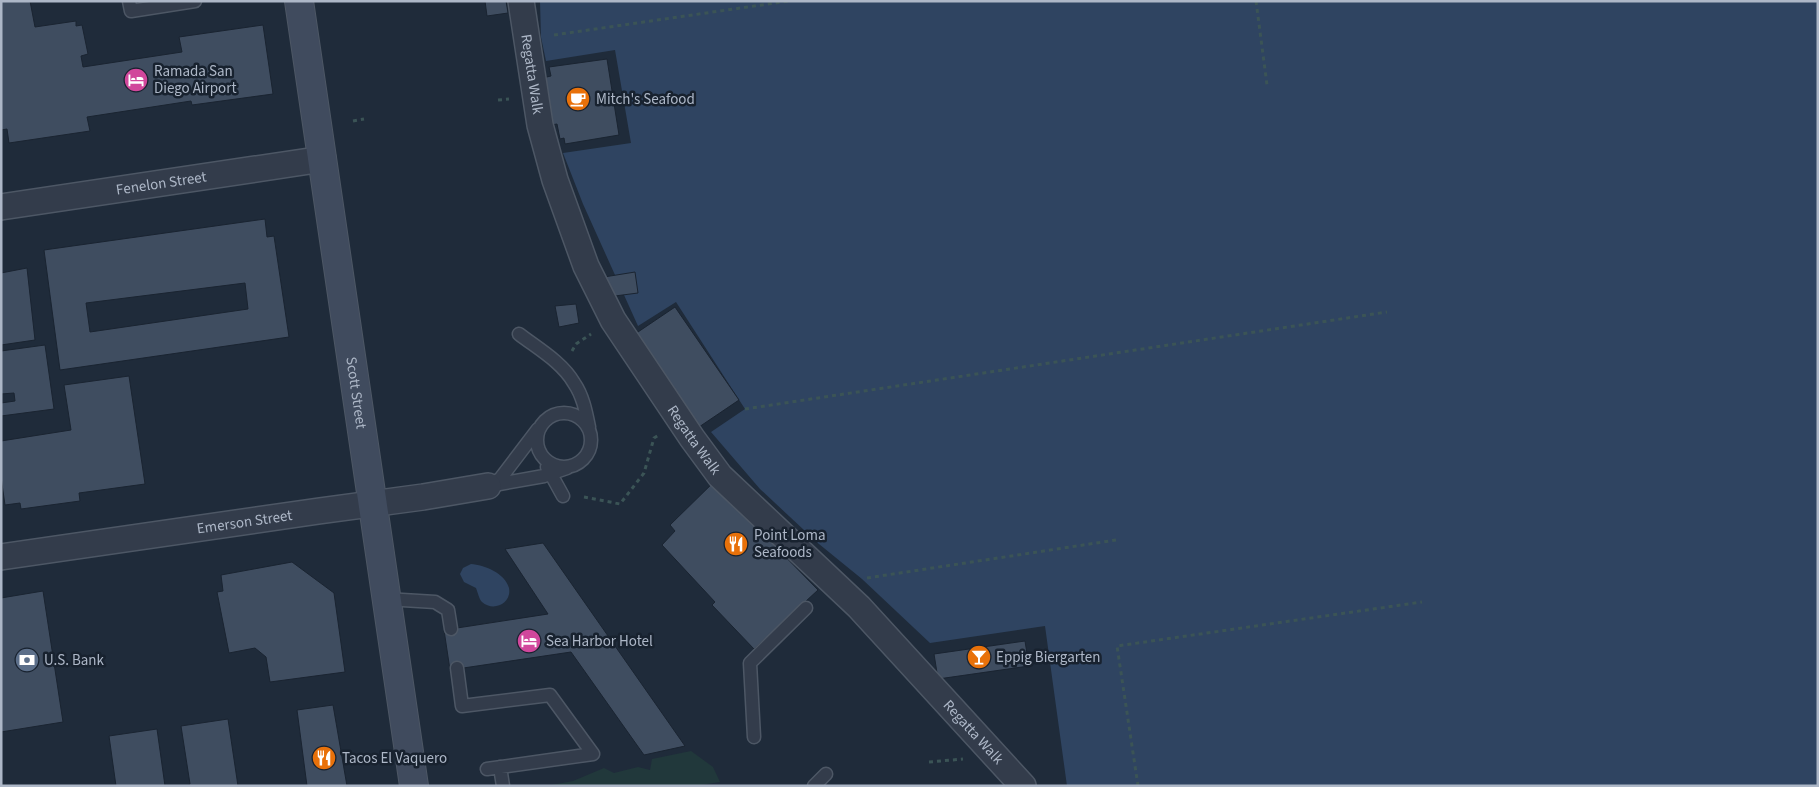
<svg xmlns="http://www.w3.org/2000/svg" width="1819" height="787" font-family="'Source Sans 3',sans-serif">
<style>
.green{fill:#21383b}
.water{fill:#2f4461}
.building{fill:#3f4d60;stroke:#1a2431;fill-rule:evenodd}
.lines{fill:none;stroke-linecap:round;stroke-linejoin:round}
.lane-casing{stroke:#4d5765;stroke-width:15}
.street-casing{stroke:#4d5765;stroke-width:28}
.secondary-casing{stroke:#4d5765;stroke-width:30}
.path{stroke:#3b5456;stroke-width:3;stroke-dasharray:4 4;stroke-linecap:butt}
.lane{stroke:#333c4b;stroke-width:12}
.street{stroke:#333c4b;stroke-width:25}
.secondary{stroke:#404b5e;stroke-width:28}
.labels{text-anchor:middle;stroke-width:5;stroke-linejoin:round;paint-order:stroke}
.poi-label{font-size:15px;fill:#adb7c7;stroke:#18222f;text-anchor:start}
.street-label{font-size:15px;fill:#adb7c7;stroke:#18222f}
</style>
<rect width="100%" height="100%" fill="#1f2b3a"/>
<path class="green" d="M691,751L713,767L720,782L695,786H546L573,781L604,768L614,773L638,767L650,770L652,759Z"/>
<path class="water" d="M540,1H1818V786H1067L1045,626L930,643L862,579L819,544L760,489L711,432L745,409L676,302L638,326L583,204L563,153L631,143L615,50L546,61L541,37Z
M471,564C484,565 505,573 509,588C512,604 493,612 482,602C479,599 478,593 476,588L464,582L460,574L463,568Z"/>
<path class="building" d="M1,1H30L35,27L76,21V26L82,25L88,54L81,56L83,67L182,52L179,37L263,25L273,94L192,105L191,101L87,117L90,131L9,143L7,129L1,130Z
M485,1H506L508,13L487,16Z
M607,59L619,135L565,144L564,138L560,139L557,124L545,126L538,79L551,76L549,67Z
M265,219L267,237L274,236L289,337L60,370L44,250ZM245,283L248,309L90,332L86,303Z
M27,268L35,340L1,345V273Z
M635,272L638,293L607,297L604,277Z
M576,304L579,323L559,327L555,306Z
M675,307L739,400L699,427L635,334Z
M45,345L54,409L1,416V403L15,401L14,393L1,394V351Z
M129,376L145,484L79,493L80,501L21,509L20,503L5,505L1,477V441L71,430L64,385Z
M720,476L782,534L772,543L818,590L754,649L712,605L715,602L662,545L675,531L670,525Z
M543,543L685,746L644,755L571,652L450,670L444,630L548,614L505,549Z
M292,562L334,593L345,672L270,682L266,657L255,648L229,653L217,592L223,591L221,575Z
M43,591L63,722L1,732V598Z
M1025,641L1029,666L938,679L934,654Z
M333,705L347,786H307L297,710Z
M228,719L238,786H187L190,784L181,726Z
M157,729L165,786H116L109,736Z"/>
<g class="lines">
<g class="lane-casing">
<path id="lane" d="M129,1L131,11L195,1
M519,334C537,348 562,362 574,383C583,396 586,412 589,427
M537 440a27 27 0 1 1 54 0a27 27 0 1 1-54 0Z
M538,429L500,479L488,486L544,476L567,468
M547,467L563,496
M386,599L435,602L448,610L451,629
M457,668L462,706L550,695L593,754L487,769
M754,737L750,663L806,608
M500,767L503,786
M814,786L826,774"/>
</g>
<g class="street-casing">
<g id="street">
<path id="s1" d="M521,1L540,125L555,180L586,266L613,320L692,438L720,476L859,607L1023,786"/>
<path id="s2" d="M1,207L323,159"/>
<path id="s3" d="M1,557L319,511L423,497L488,486"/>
</g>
</g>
<g class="secondary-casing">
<g id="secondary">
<path id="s4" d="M299,1L414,786"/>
</g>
</g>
<path class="path" d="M1256,1L1267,85
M554,35L789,1
M498,100L509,99
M353,121L364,119
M572,351L576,344L591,334
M745,409L1387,312
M584,497L620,504L644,473L654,438L659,435
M867,578L1116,540
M929,762L963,759
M1138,786L1117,646L1422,602"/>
<use href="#lane" class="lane"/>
<use href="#street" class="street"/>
<use href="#secondary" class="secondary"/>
</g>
<defs>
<g id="hotel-disc" transform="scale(1.25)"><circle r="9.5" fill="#d1479c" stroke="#18222f"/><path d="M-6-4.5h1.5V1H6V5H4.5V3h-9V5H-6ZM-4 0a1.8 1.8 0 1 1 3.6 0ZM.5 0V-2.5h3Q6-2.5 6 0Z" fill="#fff"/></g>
<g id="cafe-disc" transform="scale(1.25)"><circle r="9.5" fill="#e8710a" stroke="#18222f"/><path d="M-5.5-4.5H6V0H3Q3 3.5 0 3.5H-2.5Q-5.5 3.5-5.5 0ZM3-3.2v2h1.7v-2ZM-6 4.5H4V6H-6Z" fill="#fff"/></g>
<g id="restaurant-disc" transform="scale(1.25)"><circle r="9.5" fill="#e8710a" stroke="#18222f"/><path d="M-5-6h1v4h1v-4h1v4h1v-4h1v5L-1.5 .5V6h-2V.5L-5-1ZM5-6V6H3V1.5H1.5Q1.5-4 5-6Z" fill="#fff"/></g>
<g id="bar-disc" transform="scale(1.25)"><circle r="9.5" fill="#e8710a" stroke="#18222f"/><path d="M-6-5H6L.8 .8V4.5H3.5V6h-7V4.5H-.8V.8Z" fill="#fff"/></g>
<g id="bank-disc" transform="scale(1.25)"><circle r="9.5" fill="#5c6f8a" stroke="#18222f"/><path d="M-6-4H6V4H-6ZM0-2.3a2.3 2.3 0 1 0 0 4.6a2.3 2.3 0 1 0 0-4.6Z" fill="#fff"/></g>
</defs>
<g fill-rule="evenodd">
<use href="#hotel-disc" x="136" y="80"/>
<use href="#cafe-disc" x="578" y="99"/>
<use href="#restaurant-disc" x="736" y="544"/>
<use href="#hotel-disc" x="529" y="641"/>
<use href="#bar-disc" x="979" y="657"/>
<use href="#bank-disc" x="27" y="660"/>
<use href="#restaurant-disc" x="324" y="758"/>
</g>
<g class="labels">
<g class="poi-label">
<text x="154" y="76">Ramada San<tspan x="154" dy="17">Diego Airport</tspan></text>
<text x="596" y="104">Mitch's Seafood</text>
<text x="754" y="540">Point Loma<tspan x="754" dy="17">Seafoods</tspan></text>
<text x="546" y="646">Sea Harbor Hotel</text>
<text x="996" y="662">Eppig Biergarten</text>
<text x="44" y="665">U.S. Bank</text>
<text x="342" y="763">Tacos El Vaquero</text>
</g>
<g class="street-label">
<text dy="5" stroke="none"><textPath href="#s1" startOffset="74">Regatta Walk</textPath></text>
<text dy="5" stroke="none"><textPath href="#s2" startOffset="162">Fenelon Street</textPath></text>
<text dy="5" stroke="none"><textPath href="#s4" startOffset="396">Scott Street</textPath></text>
<text dy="5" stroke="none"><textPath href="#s1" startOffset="479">Regatta Walk</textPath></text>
<text dy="5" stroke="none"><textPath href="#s3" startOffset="246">Emerson Street</textPath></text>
<text dy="5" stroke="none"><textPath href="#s1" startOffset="884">Regatta Walk</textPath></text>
</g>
</g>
<rect width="1819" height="787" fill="none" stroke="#adb7c7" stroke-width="5"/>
</svg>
